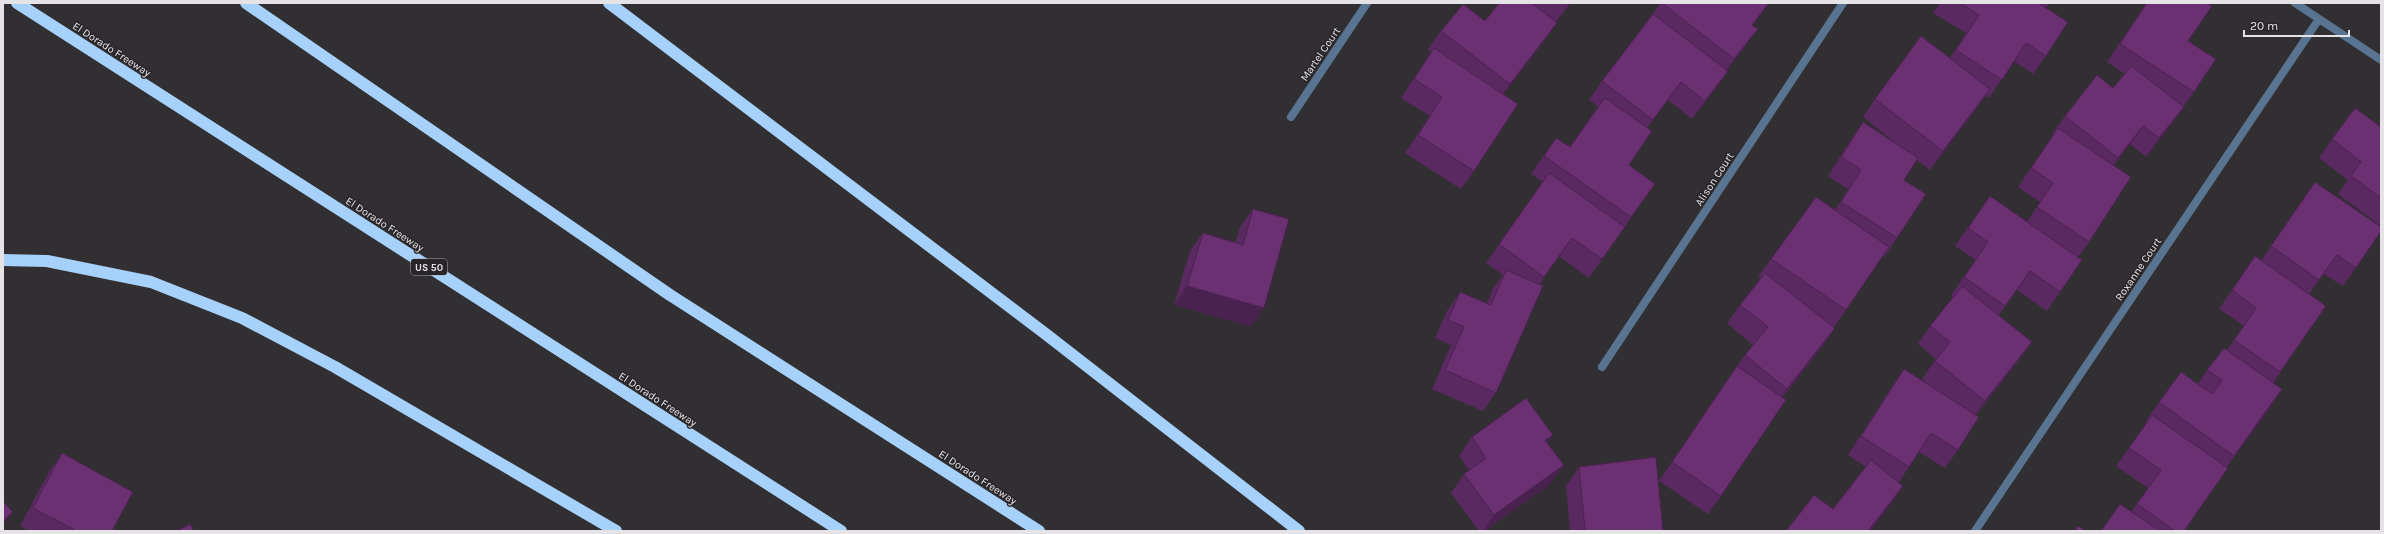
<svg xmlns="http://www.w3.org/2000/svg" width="2384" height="534" font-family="Karla,sans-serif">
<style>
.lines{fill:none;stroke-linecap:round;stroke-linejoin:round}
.street{stroke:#587491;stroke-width:8}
.highway{stroke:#a6d1fa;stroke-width:12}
.wall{fill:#5b2962}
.shaded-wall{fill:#4a2250}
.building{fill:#6a3072;stroke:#4a2250}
.labels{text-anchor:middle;stroke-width:3;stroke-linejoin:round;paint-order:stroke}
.shield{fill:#282528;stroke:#adaaad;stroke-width:1}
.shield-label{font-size:10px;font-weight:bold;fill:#e6e3e6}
.street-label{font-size:11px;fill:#e6e3e6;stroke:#282528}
</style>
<rect width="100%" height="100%" fill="#322f32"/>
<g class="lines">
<path class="street" d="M2295,3L2381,60
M1291,117L1367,3
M1602,367L1843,3
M1975,531L2319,19"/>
<path class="highway" d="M17,3L841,531
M246,3L670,295L1039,531
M609,3L1047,335L1299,531
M3,260L47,261L151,282L242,318L335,367L616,531"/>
</g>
<path class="wall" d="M1499,3H1571L1556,22L1557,23L1544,41L1503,94L1474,171L1461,189L1405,153L1430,116L1401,98L1421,67L1431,52L1428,49L1441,31L1485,21Z
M1661,3H1769L1753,25L1745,47L1727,70L1728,71L1715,90L1692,119L1668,100L1647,128L1629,165L1655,184L1589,278L1559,256L1539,285L1496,393L1483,411L1432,389L1451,345L1435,338L1447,311L1460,292L1487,304L1493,288L1503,275L1486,263L1543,182L1531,174L1556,138L1570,147L1598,106L1589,100L1602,81L1648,20Z
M1940,3H2049L2046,8V56L2033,74L2014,61L1989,98L1986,96L1977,108L1930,170L1917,160L1904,180L1897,238L1884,257L1883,256L1834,327L1835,328L1822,347L1783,397L1721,496L1708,514L1659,481L1724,384L1745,355L1753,345L1727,323L1740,305L1760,279L1758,277L1816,197L1835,210L1848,189L1828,176L1850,141L1863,122L1897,144L1863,117L1875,99L1950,58L1966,33L1933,13Z
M2146,3H2207L2188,41L2194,92L2171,125L2146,157L2130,144L2114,165L2089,242L2078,257L2082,260L2047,311L2017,290L1999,315L2019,360L1976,415L1958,450L1945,468L1919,452L1899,482L1903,486L1891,504L1870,531H1786L1833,509L1866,467L1848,455L1891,388L1904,369L1930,386L1922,379L1936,359L1918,344L1930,326L1953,297L1951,295L1976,260L1955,246L1990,196L2027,222L2040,202L2018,187L2053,135L2052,134L2065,116L2113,88L2125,74L2107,62Z
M2381,127V226L2338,194L2348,180L2319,158L2332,139Z
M2302,201L2381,231L2343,286L2324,274L2309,294L2326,306L2273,383L2270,408L2227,467L2184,531H2101L2120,504L2131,512L2148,488L2116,466L2148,422L2146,421L2159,402L2198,384L2207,370L2227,350L2244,326L2219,309L2255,256L2261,261Z
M1253,209L1251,326L1174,305L1190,251L1203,233L1236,242L1240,227Z
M1553,435L1547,442L1551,483L1485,531H1479L1451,493L1464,474L1469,470L1459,456L1472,437Z
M62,453L112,531H29L20,526L49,472Z
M1579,467L1663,531H1570L1566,486Z"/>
<path class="shaded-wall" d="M1570,3H1571L1554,25Z
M1769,3L1762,13L1739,43L1752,25Z
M1557,23L1544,41L1497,103L1510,84Z
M1758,29L1745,47L1721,78L1734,59Z
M1728,71L1715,90L1692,119L1705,101Z
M1681,82L1668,100L1640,138L1653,120Z
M1990,89L1977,108L1930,170L1943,151Z
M2184,107L2171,125L2146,157L2159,138Z
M2143,126L2130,144L2105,176L2118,158Z
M1187,286L1264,308L1251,326L1174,305Z
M1835,328L1822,347L1774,407L1787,389Z
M2032,342L2019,360L1972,419L1985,401Z
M2282,389L2270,408L2221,475L2234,456Z
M1553,435L1540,453L1545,440Z
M1564,465L1551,483L1485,531H1483L1494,515Z
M1903,486L1891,504L1870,531H1868Z
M13,512L3,526V521Z"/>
<path class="building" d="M1499,3H1532L1557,23L1510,84L1441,31L1463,4L1485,21Z
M1563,3H1570L1567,6Z
M1662,3H1769L1752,25L1758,29L1734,59Z
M1960,3H2038L2068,22L2046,56L2026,43L2002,80L1956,50L1979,15Z
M2147,3H2207L2212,6L2188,41L2216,59L2194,92L2120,44Z
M1653,14L1728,71L1705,101L1681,82L1653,120L1602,81Z
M1921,36L1990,89L1943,151L1875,99Z
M1434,48L1518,104L1474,171L1418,135L1442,97L1414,79Z
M2131,66L2184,107L2159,138L2143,126L2118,158L2065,116L2097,75L2113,88Z
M1605,98L1652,131L1629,165L1655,184L1631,217L1544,156L1556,138L1570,147Z
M2355,108L2381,127V198L2351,176L2361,162L2332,139Z
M1863,122L1918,158L1904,180L1926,194L1897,238L1841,202L1861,170L1841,157Z
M2058,128L2131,177L2089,242L2037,207L2053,183L2031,168Z
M1549,173L1625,227L1602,259L1572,238L1544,277L1499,244Z
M2315,182L2381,227V231L2356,268L2337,255L2319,280L2271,246Z
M1990,196L2082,260L2060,292L2030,271L2005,306L1964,277L1988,242L1968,228Z
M1816,197L1889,247L1846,310L1771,259Z
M1253,209L1289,219L1264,308L1187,286L1203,233L1243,245Z
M2255,256L2326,306L2280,372L2234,340L2256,308L2232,290Z
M1506,270L1543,286L1496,393L1445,370L1464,327L1448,320L1460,292L1491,305Z
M1765,273L1835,328L1787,389L1745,355L1768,327L1740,305Z
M1962,286L2032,342L1985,401L1935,361L1950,342L1930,326Z
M2224,348L2282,389L2234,456L2159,402L2181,372L2212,394L2222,380L2207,370Z
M1737,366L1786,400L1721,496L1672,462Z
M1904,369L1979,417L1958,450L1931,433L1909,467L1861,436Z
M1526,398L1553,435L1545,440L1564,465L1494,515L1464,474L1486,458L1472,437Z
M2152,415L2228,468L2184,531H2175L2137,504L2161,470L2129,448Z
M62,453L133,492L112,531H73V529L33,508Z
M1656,457L1663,531H1585L1579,467Z
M1871,460L1903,486L1868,531H1786L1814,495L1833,509Z
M3,501L13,512L3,521Z
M2120,504L2160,531H2101Z
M190,524L194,531H177Z
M2078,526L2086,531H2075Z"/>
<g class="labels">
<rect class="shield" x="411" y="259" width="36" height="16" rx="3"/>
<g class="shield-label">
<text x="429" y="271">US 50</text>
</g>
<g class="street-label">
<text transform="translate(112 49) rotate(33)" y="4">El Dorado Freeway</text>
<text transform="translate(1320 54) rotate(-56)" y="4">Martel Court</text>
<text transform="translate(1714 179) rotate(-57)" y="4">Alison Court</text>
<text transform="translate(385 224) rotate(33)" y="4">El Dorado Freeway</text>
<text transform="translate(2138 269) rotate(-56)" y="4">Roxanne Court</text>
<text transform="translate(658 399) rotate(33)" y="4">El Dorado Freeway</text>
<text transform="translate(978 477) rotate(33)" y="4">El Dorado Freeway</text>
</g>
</g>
<rect width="2384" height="534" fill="none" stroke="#e6e3e6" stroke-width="8"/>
<path d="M2244 30v6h105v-6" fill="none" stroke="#e6e3e6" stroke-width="2"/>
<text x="2250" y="30" font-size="12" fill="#e6e3e6" stroke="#282528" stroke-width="3" paint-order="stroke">20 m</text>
</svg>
